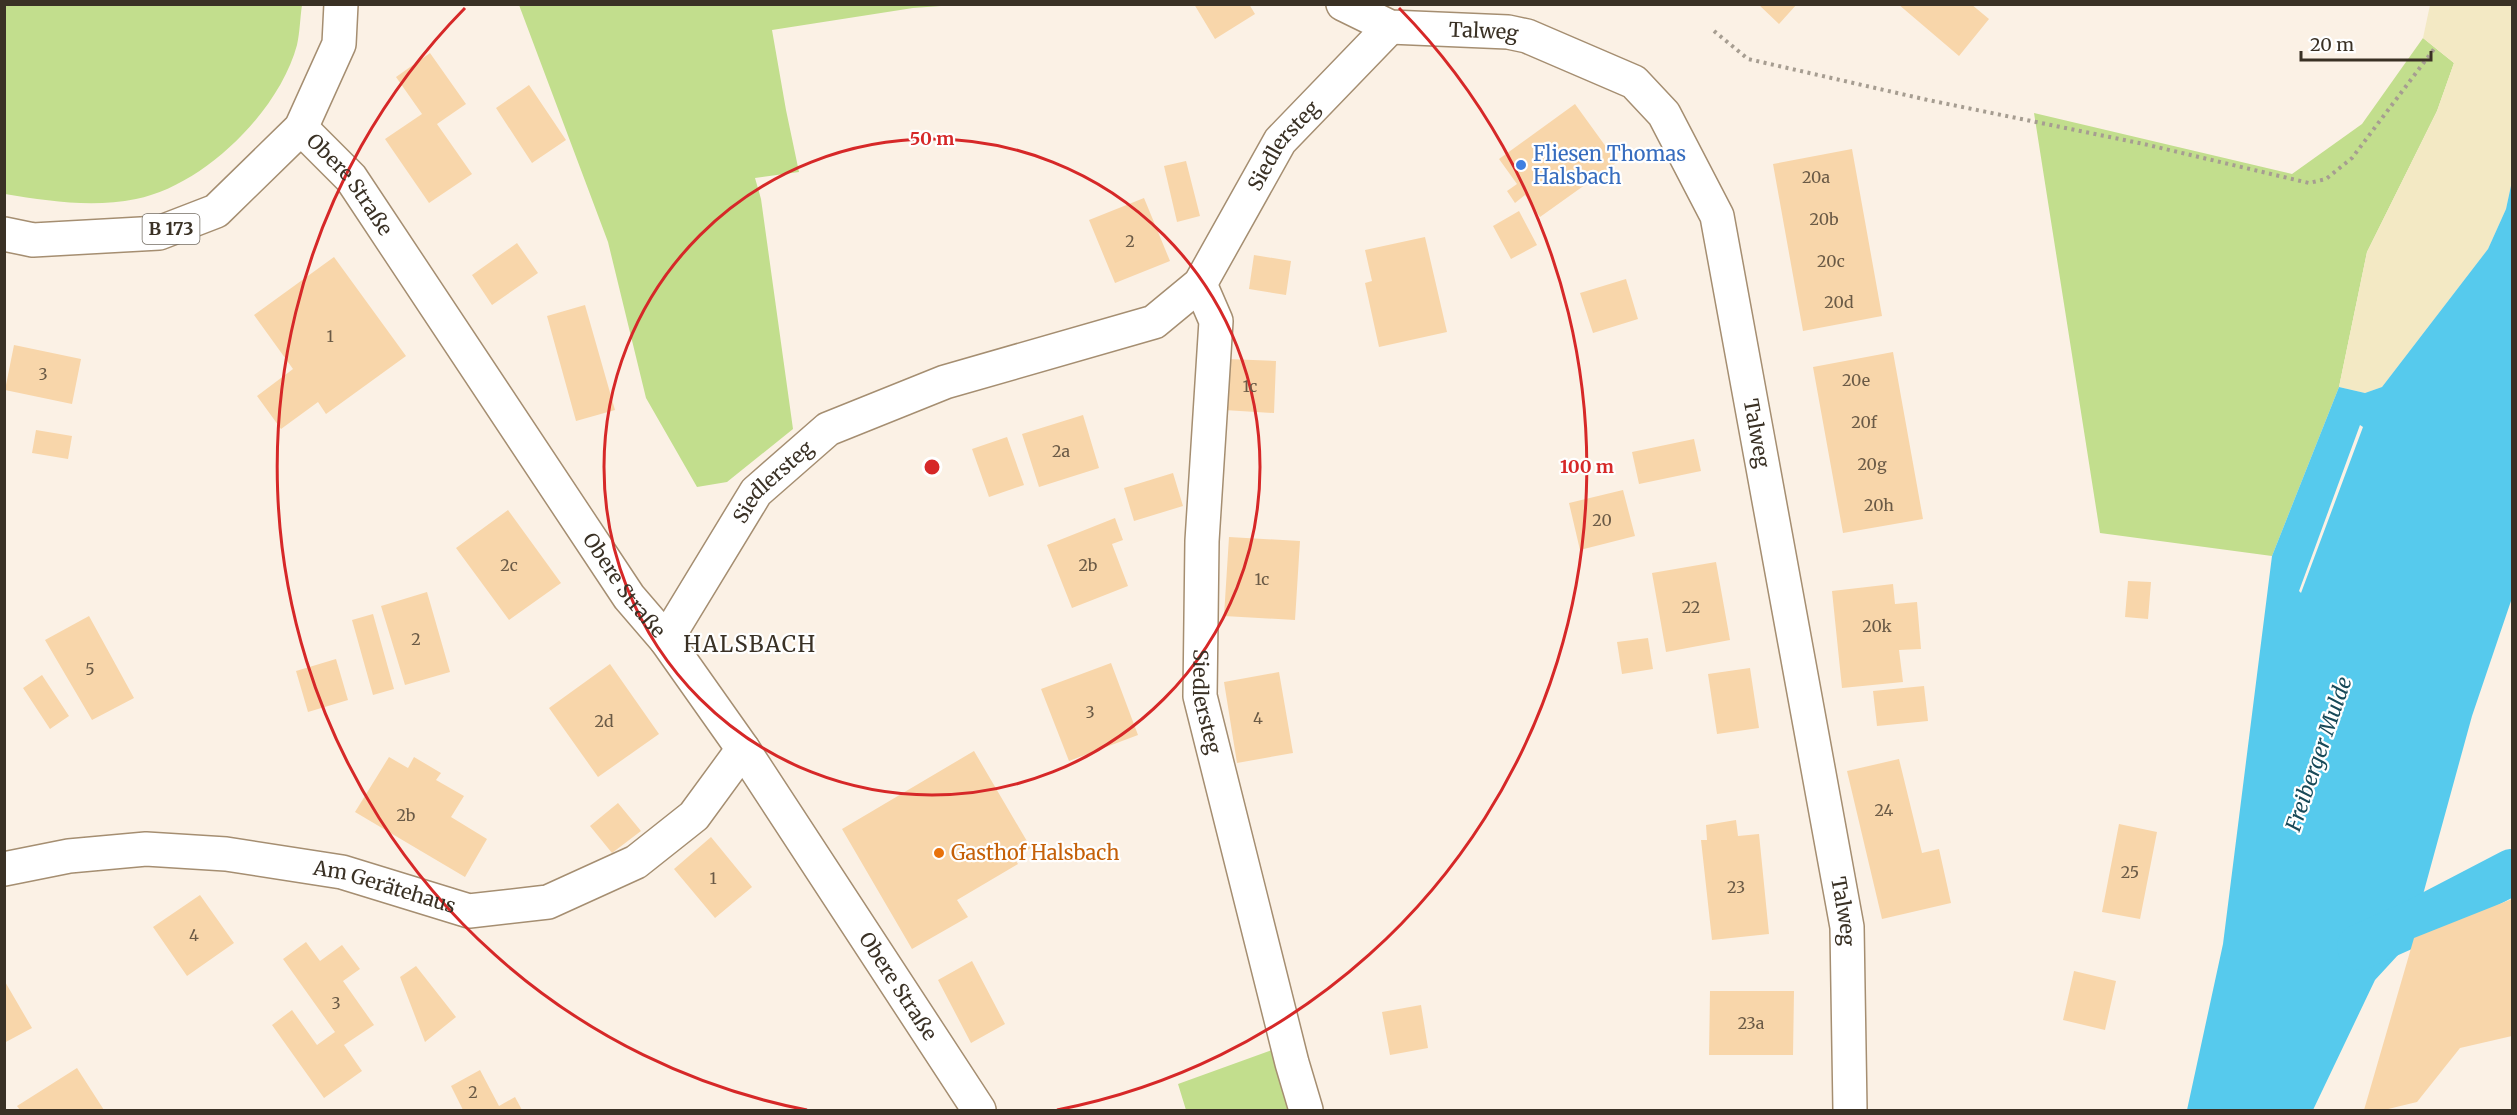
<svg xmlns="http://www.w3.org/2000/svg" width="2517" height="1115" font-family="Merriweather,serif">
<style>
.green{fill:#c2de8d}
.sand{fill:#f3e9c4}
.water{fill:#56caed;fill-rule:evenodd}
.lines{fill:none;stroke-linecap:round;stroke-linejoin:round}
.canal{stroke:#56caed;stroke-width:46}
.building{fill:#f8d6aa}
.minor-casing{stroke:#a58e71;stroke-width:36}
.major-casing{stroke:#a58e71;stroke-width:36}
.path{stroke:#a69d91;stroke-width:4;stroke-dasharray:3 4.5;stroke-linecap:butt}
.minor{stroke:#fff;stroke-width:33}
.major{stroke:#fff;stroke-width:33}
.ring{fill:none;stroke:#d62828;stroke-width:3}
.shop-dot{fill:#3f7fe0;stroke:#fff;stroke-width:2}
.food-dot{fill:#e8710a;stroke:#fff;stroke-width:2}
.labels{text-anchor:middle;stroke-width:4.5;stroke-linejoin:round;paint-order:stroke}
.number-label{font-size:16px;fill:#6a5a46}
.shield{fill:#fff;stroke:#756f66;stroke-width:1.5}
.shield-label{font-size:18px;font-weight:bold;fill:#3a3125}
.street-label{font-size:20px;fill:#3a3125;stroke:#fff}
.shop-label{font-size:20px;fill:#366cbe;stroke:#fff;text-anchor:start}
.food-label{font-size:20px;fill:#c56008;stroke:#fff;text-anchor:start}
.water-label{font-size:21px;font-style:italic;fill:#174958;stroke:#fff}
.quarter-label{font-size:22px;letter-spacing:1.5px;fill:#3a3125;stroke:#fff}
.centre{fill:#d62828;stroke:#fff;stroke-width:3}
.ring-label{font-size:18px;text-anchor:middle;font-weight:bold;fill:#d62828;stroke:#fff;stroke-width:4.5;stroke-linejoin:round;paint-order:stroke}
</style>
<rect width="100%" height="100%" fill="#fbf1e5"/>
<path class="green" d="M4,5L5,4L302,5C300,18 300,32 297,45C279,112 203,186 136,199C92,208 48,201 5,194Z
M519,5H955L913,8L772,30L786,110L799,172L755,178L761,199L793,429L727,482L697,487L646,398L608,242Z
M2423,38L2454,63L2437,111L2367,252L2339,387L2272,556L2100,533L2034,113L2292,174L2362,124Z
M1272,1050L1291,1110H1186L1178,1084Z"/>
<path class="sand" d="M2430,5H2512V181L2506,209L2488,249L2382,387L2365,393L2339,387L2367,252L2437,111L2454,63L2423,38Z"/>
<path class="water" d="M2512,181V598L2472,716L2410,942L2375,980L2313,1110H2187L2223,944L2272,556L2339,387L2365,393L2382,387L2488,249L2506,209ZM2360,425L2363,427L2301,593L2299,591Z"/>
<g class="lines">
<path class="canal" d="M2360,947L2416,922L2512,872"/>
</g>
<path class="building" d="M1194,4H1249L1255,14L1215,39Z
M1758,4H1797L1779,24Z
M1898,4H1971L1989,19L1959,56Z
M430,53L466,104L437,124L472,174L429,203L385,139L422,114L396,77Z
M529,85L566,140L532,163L496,108Z
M1575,104L1617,162L1540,217L1525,195L1515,203L1507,191L1517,184L1499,159Z
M1852,149L1882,316L1803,331L1773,164Z
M1186,161L1200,216L1177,222L1164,166Z
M1144,198L1170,261L1115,283L1089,220Z
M1519,211L1537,245L1511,259L1493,226Z
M1425,237L1447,332L1379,347L1365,283L1372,281L1365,250Z
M517,243L538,273L492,305L472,275Z
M1254,255L1291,261L1286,295L1249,289Z
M334,257L406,356L326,414L318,402L281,429L257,396L293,369L254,315Z
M1626,279L1638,319L1593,333L1580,293Z
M585,305L615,410L576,421L547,316Z
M14,345L81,359L72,404L5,390Z
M1893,352L1923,519L1843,533L1813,367Z
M1227,359L1276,361L1274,413L1224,410Z
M1083,415L1099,468L1039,487L1022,434Z
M36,430L72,436L68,459L32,453Z
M1007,437L1024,485L989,497L972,449Z
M1694,439L1701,471L1639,484L1632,452Z
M1173,473L1183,506L1134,521L1124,488Z
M1623,490L1635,536L1580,550L1569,503Z
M508,510L561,583L509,620L456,548Z
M1115,518L1123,540L1112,544L1128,586L1072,608L1047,545Z
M1229,537L1300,541L1295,620L1224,616Z
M1716,562L1730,640L1666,652L1652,573Z
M2128,581L2151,582L2148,619L2125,617Z
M1893,584L1895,604L1917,602L1921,649L1899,650L1903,682L1842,688L1832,591Z
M427,592L450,672L405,685L381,606Z
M373,614L394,689L373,695L352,620Z
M89,616L134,698L92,720L45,640Z
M1648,638L1653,669L1622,674L1617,642Z
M336,659L348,700L308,712L296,671Z
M1111,663L1138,735L1069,761L1041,689Z
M610,664L659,734L598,777L549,708Z
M1750,668L1759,728L1717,734L1708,674Z
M1279,672L1293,753L1237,763L1224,682Z
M42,675L69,716L50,729L23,688Z
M1924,686L1928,721L1877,726L1873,691Z
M974,751L1031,848L1014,858L1018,864L957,900L968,917L912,949L842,829Z
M389,757L408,768L414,757L441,773L436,780L464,796L451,817L487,839L465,877L355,812Z
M1899,759L1922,853L1939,849L1951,903L1882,919L1847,771Z
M618,803L641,831L612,853L590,826Z
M1736,820L1738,836L1759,834L1769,934L1712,940L1701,840H1707L1706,825Z
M2119,824L2157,832L2140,919L2102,912Z
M711,837L752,887L715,918L674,869Z
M200,895L234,943L187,976L153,927Z
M2512,899V1036L2460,1048L2417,1102L2384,1110H2364L2414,938Z
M306,942L320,961L342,945L360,969L343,981L374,1025L344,1045L362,1071L324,1098L272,1025L292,1010L317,1045L335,1032L283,959Z
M972,961L1005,1024L971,1043L938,980Z
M416,966L456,1017L425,1042L400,977Z
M2074,971L2116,981L2105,1030L2063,1020Z
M4,980L32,1028L4,1043Z
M1710,991H1794L1793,1055H1709Z
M1421,1005L1428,1048L1390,1055L1382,1012Z
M77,1068L104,1110H20L17,1106Z
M480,1070L499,1106L515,1097L522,1110H463L451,1086Z"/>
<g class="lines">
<g class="minor-casing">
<g id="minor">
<path id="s1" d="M1343,4L1390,27L1508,32L1527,36L1634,82L1664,114L1717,216L1847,927L1850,1110"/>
<path id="s2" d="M301,128L351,178L629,597L666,640L743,749L979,1110"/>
<path id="s3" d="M1200,284L1216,321L1202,541L1200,696L1292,1063L1306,1110"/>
<path id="s4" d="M666,640L756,492L828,429L945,382L1154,322L1200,284L1280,141L1390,27"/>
<path id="s5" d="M4,869L69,856L146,849L226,854L342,872L469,911L548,902L636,862L694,816L743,749"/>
</g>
</g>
<g class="major-casing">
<path id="major" d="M4,234L33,240L159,233L216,211L301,128L339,44L341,4"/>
</g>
<path class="path" d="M1714,31L1748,59L1928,100L2144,144L2309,183L2326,179L2352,158L2434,49"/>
<use href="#minor" class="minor"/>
<use href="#major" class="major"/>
</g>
<g class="ring">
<circle cx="932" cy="467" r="328"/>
<path d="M807 1110A655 655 0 0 1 465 8M1399 8A655 655 0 0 1 1057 1110"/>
</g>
<circle class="shop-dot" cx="1521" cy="165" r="6"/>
<circle class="food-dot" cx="939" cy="853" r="6"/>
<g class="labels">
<g class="number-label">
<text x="1816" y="183">20a</text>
<text x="1824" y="225">20b</text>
<text x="1130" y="247">2</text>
<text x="1831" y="267">20c</text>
<text x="1839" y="308">20d</text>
<text x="330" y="342">1</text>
<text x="43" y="380">3</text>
<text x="1856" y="386">20e</text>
<text x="1250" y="392">1c</text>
<text x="1864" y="428">20f</text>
<text x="1061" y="457">2a</text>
<text x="1872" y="470">20g</text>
<text x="1879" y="511">20h</text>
<text x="1602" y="526">20</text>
<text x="509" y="571">2c</text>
<text x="1088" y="571">2b</text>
<text x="1262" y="585">1c</text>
<text x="1691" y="613">22</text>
<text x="1877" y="632">20k</text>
<text x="416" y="645">2</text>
<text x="90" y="675">5</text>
<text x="1090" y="718">3</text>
<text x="1258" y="724">4</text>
<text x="604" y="727">2d</text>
<text x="1884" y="816">24</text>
<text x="406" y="821">2b</text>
<text x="2130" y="878">25</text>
<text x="713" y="884">1</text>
<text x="1736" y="893">23</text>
<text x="194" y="941">4</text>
<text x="336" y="1009">3</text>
<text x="1751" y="1029">23a</text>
<text x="473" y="1098">2</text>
</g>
<rect class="shield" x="142.5" y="214" width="57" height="30" rx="4.5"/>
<g class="shield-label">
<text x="171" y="235">B 173</text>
</g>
<g class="street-label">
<text dy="7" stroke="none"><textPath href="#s1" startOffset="146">Talweg</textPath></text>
<text dy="7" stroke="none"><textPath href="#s4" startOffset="834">Siedlersteg</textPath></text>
<text dy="7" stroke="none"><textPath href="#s2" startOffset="75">Obere Straße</textPath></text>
<text dy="7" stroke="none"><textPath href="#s1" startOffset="686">Talweg</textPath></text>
<text dy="7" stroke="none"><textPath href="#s4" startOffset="192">Siedlersteg</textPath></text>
<text dy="7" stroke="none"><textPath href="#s2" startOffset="561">Obere Straße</textPath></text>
<text dy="7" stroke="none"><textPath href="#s3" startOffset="422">Siedlersteg</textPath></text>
<text dy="7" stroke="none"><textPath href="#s5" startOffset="386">Am Gerätehaus</textPath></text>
<text dy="7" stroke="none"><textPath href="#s1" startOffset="1172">Talweg</textPath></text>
<text dy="7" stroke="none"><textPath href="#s2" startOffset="1047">Obere Straße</textPath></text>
</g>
<g class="shop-label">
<text x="1533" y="161">Fliesen Thomas<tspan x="1533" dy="23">Halsbach</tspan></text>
</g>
<g class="food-label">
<text x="951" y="860">Gasthof Halsbach</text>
</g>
<g class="water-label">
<text transform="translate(2319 754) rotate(-71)" y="7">Freiberger Mulde</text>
</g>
<g class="quarter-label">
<text x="750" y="652">HALSBACH</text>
</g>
</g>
<circle cx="932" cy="467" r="9" class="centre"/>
<g class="ring-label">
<text x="932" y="145">50 m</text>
<text x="1587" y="473">100 m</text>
</g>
<rect width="2517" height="1115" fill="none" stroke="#3a3125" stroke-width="12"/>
<path d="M2301 51v9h130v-9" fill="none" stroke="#3a3125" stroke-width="3"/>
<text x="2310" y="51" font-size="18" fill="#3a3125" stroke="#ffffff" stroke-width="4.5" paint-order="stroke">20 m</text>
</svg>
